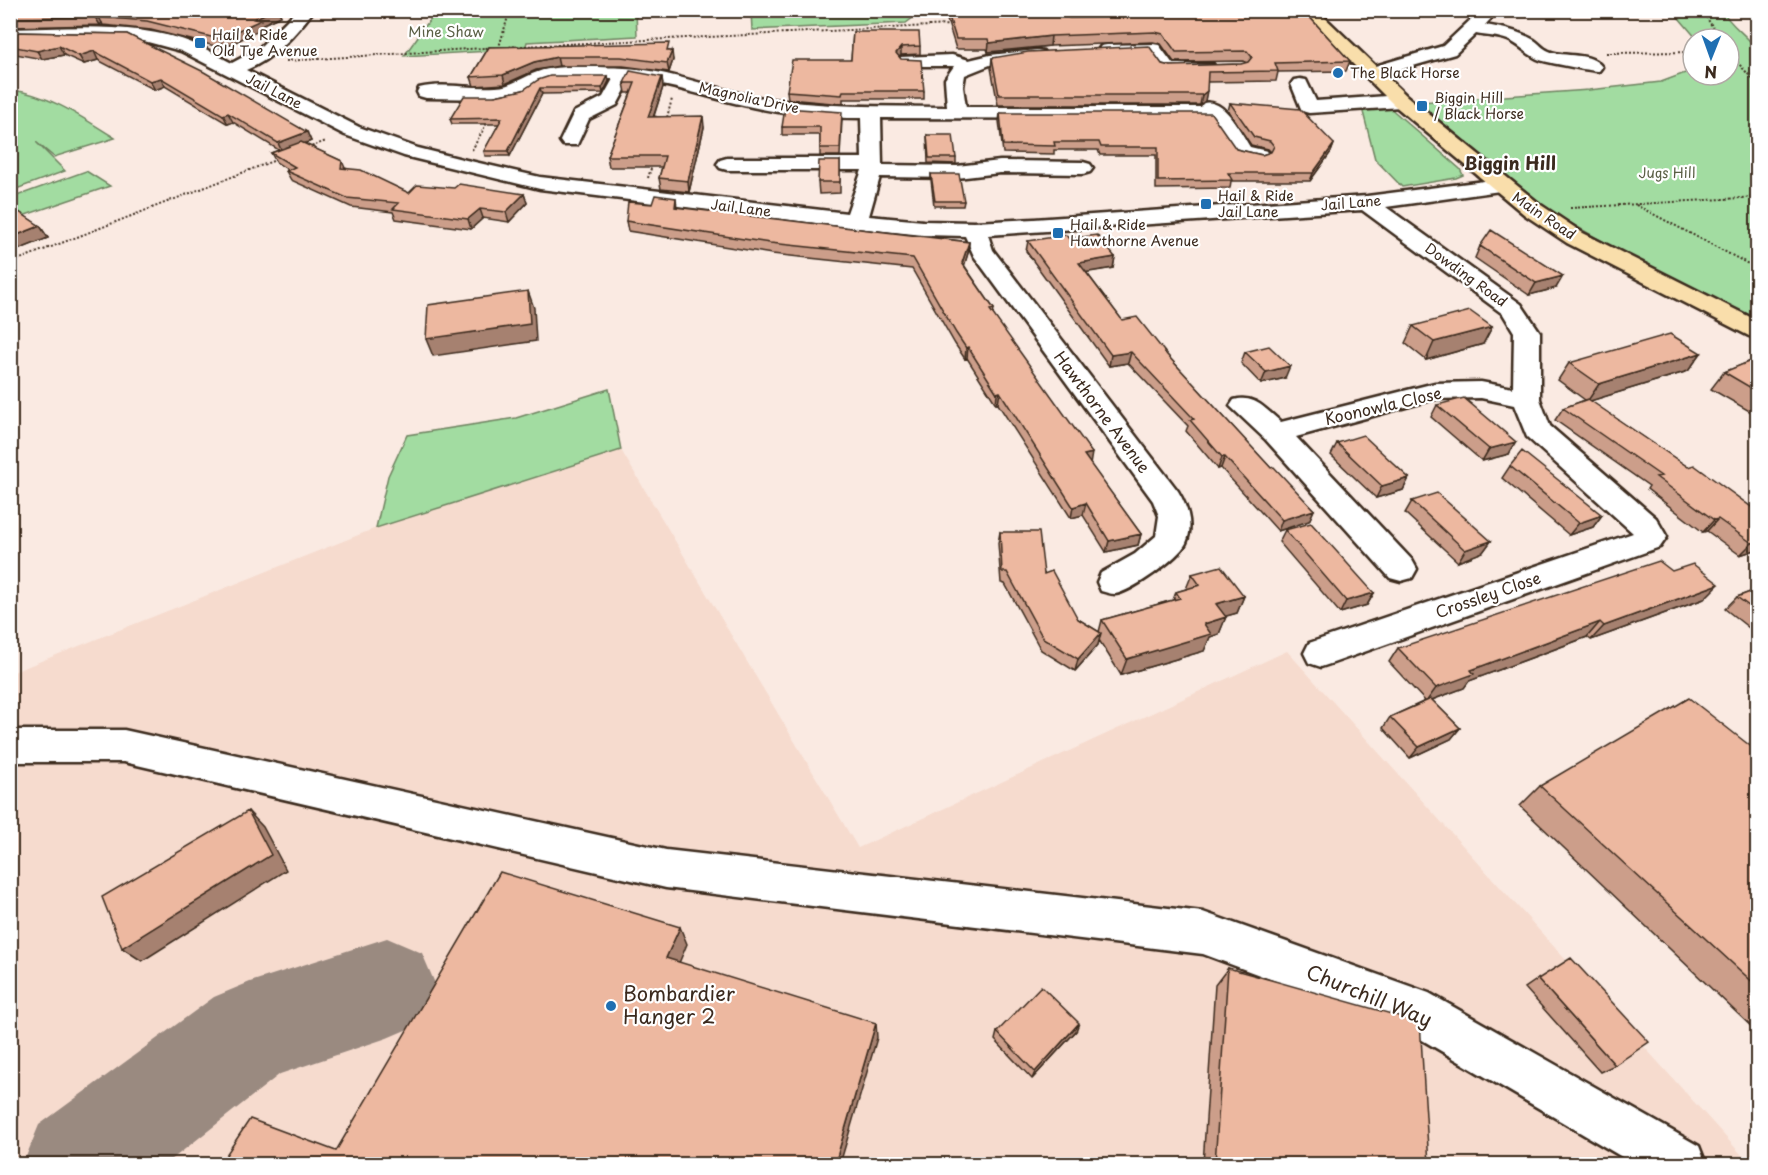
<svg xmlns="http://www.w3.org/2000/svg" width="1768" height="1175" font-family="'Playpen Sans',sans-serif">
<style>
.built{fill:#f6dbce}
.green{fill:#a2dca1;stroke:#6e8360;stroke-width:1.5}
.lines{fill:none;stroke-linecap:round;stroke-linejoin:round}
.taxiway{fill:#9a8a80;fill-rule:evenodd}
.minor-casing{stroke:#3b2a1e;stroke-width:5}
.major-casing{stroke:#3b2a1e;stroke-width:5}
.path{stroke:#3b2a1e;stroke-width:2;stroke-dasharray:2 2;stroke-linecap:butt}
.minor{fill:#fff;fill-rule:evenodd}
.major{fill:#f9deab;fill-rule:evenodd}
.wall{fill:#cc9e8a;stroke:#3b2a1e;stroke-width:1.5}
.shaded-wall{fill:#a68170;stroke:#3b2a1e;stroke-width:1.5}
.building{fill:#edb8a0;stroke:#3b2a1e;stroke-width:1.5}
.poi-dot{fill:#1f6fb2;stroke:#fff;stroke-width:2}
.labels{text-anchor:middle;stroke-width:4.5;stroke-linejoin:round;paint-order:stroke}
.far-park-label{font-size:14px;fill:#5a5f45;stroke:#fff}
.far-poi-label{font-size:14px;fill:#3b2a1e;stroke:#fff;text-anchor:start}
.far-street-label{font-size:14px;fill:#3b2a1e;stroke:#fff}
.street-label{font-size:16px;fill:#3b2a1e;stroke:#fff}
.far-district-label{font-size:18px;font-weight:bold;fill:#3b2a1e;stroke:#fff}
.near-poi-label{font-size:20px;fill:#3b2a1e;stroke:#fff;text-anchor:start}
.near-street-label{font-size:20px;fill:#3b2a1e;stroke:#fff}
</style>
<rect width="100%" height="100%" fill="#faeae2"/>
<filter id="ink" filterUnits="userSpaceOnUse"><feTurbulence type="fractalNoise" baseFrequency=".0167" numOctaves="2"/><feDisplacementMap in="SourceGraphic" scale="12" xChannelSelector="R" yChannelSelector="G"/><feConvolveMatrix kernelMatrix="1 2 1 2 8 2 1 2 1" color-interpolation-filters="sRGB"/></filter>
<g filter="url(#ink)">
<path class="built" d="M621,450L858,848L1287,651L1750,1164H11V673L376,528Z"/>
<path class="green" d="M436,11H636L637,36L527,42L525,49L404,56Z
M751,11V10L922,11L906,23L752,30Z
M1673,11H1723C1730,26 1748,35 1757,50V329L1537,204L1419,102L1589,90L1661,82L1688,72L1693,57V75H1729V39H1697Z
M11,90C49,94 83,118 115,138L54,157L36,142L65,171L11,191Z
M1388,106L1460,169L1463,175L1456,178L1402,187L1375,159L1362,108Z
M86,171L110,186L11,220V198Z
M609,389L621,450L376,528L388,476L407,435L516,418Z"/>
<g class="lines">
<path class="taxiway" d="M387,938L422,953L437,988L422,1023L387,1038L280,1074L166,1164H23L39,1125L214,997L250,982Z"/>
<g class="minor-casing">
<path id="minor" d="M297,10H314C296,34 274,59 246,70L359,127L418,148L466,160L540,177L847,213L862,170H727L720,168L717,164L720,160L727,158H862L861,118C825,118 788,115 752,107C711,98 672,85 631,79L617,105L589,119L577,145H563L560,141L574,112L603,97L613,79H551L538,83L524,93L497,99L426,98L419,96L417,92L419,88C444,82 471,89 496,87C513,86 526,75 543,70C564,65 601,67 624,68C670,70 713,89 757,97C820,108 883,106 947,107L945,79L954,66H907L901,65L898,61L901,57L952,55L969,60L990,55L1037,50L1043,51L1046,55L1043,59L990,65L965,75L963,87L966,107H1201L1203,103C1225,98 1240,131 1250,147L1267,151L1270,155L1267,159L1260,161L1236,156L1216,124L1210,119L881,118L882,165L957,166L1000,161L1083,162L1090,164L1093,168L1090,172L1083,174L1000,173L957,178L880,177L869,216L923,221L974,222L1034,219L1367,196L1500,179L1507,181L1511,185L1507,189L1500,191L1386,207L1521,304L1540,332V399L1550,426L1656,518L1667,537L1660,547L1333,663L1321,667L1309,663L1304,653L1309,643L1633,533L1527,437L1514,405L1481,398L1435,399L1296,437L1412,560L1417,569L1412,578L1401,581L1390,578L1266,440L1230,406L1234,400C1255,394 1266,410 1281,422L1435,383L1481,382L1513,388L1514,332L1503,314L1362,210L988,235L993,250L1178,491C1187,506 1194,525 1186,543C1179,558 1131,592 1115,594C1110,594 1106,592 1101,591L1097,582L1101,573L1135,554L1156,536L1159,516L1153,501L974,256L965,236L923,235L856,228L540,189L404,156L345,135L181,51L144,41L87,38L10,39V29C70,28 138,21 195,44C207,49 220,57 232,63L258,49Z
M1481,10H1499L1485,25C1502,28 1519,31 1534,40C1539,43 1543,49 1549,51C1564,58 1591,51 1602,67L1599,71C1596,72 1545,62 1540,60C1529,56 1520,45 1508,40C1498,36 1486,36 1476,34L1455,54L1371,78L1365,77L1362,73L1365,69L1443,46Z
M1153,44L1159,45L1173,64H1213L1216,68L1213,72L1207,73L1168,74L1162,73L1148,54L1107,55L1101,54L1098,50L1101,46L1107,45Z
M1300,79L1306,80L1316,101L1401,95L1408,97L1410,101L1408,105L1401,107L1309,113L1302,111L1291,84L1294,80Z
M10,730H124L666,850L1203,912L1429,993L1699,1146L1706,1164H1634L1400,1027L1203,954L666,888L124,762H10Z"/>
</g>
<g class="major-casing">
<path id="major" d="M1299,10H1317L1408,97L1541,205L1583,233L1758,321V339L1749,336L1567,243L1525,215L1394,105Z"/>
</g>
<path class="path" d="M1105,10L1110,18
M1702,10L1720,39
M1075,18H1100
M505,47L950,25
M1606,53L1693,52
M1729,53L1758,85
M286,61L499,47L510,10
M666,121L672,99
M308,148L326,141
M472,150L489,119
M648,178L653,162
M1636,205L1758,269
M1570,208L1758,197
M10,263L278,159"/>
<use href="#minor" class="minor"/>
<use href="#major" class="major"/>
</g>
<path class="wall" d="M10,10H278L281,16L263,24L264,28L223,48L151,30L103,25L102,23L100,25L10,27Z
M944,10H993L1069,18L1116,17L1112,10H1303L1350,61L1346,71L1278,72L1276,81L1207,82L1205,101L1200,105H998L991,68L992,58L1162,64L1170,66L1241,64L1246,63L1244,61L1174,62L1161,44L1153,42L1050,46L988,52L987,49H956Z
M10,32L127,34L307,132L311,141L304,144L342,161L345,168L409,193L524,194L527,203L509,222L483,218L471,229L396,219L393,212L351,207L291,180L286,171L288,170L276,162L271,153L279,150L233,122L228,124L165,86L155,90L98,60L84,64L64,55L42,59L10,53Z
M853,32L920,46V54L901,55L899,57L924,91V99H843V104L788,99L787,91L851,60Z
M489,47L670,51L673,60L669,72L623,66H559L536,70L505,84L474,86L471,77Z
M608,76L609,81L603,93L542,94L510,156H485L484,151L499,124H452L450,119L495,96L523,90Z
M662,77L663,87L654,116L704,127L689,192L661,189L659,178L662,167H609L607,156L631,93H626L624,83Z
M1230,103L1334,144L1331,152L1310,181H1231L1230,188L1156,189V155H1100L1098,150H1054V154L1003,153L999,121L1000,113L1236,149L1262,155L1271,152L1268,149L1251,145L1228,111Z
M842,120L840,156H820V135H782V127Z
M927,135L956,158V164L928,163Z
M840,161V193L819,194L818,182Z
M931,174L964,201L963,206H934L931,180Z
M676,198L677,208L969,242L968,253L964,265L994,309L993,315L1090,464L1141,534L1138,545L1106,552L1083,515L1071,518L998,404H996L967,358L965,359L955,344L912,269L772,254L628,231L626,221Z
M10,206L40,226L48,238L20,249L10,242Z
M1069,239L1115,257L1113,268L1086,272L1122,320L1167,355L1271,468L1314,510L1309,521L1278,531L1221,468L1218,469L1186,431L1188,426L1128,363L1109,366L1026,251L1028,241Z
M1480,246L1556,288L1529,295L1475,258Z
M1413,326L1492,327L1483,344L1426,360L1405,343Z
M1245,352L1285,378L1261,384L1241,363Z
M1701,353L1688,371L1590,401L1688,467L1758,512V549L1740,555L1707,531L1703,532L1647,489L1649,486L1555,420L1563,408L1585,400L1558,380L1569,363Z
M1758,358V416L1711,389L1724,372Z
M1437,405L1509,454L1482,461L1431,417Z
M1337,443L1409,478L1403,490L1376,498L1331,455Z
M1510,466L1602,515L1593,527L1569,535L1502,478Z
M1412,501L1491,541L1483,552L1458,562L1405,513Z
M1285,530L1374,593L1367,605L1340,613L1279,542Z
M1000,532L1044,574L1078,619L1099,632L1102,620L1173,600L1176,592L1186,589L1192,574L1244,596L1237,613L1226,616L1219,634L1210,637L1204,651L1121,675L1099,640L1098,645L1075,671L1041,650L1005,584L1001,583L998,543Z
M1758,589V635L1725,609L1737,597Z
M1704,599L1591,640L1587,637L1469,681L1464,688L1432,700L1460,728L1451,739L1410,758L1383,728L1390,717L1425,701L1389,662L1398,648Z
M1758,752V1033L1520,806L1540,786Z
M1228,968L1429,1164H1203L1215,985Z
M1538,979L1615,1065L1600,1072L1525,988Z
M1076,1031L1032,1079L995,1040L997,1032Z"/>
<path class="shaded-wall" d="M272,10H278L281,16L263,24L264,28L223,48L219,39L254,19Z
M99,13V17L102,23L100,25L95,17Z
M1051,36L1050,46L988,52L989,43Z
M59,46L64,55L42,59L37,51Z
M901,47V55L896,61V53Z
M94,51L98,60L84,64L79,56Z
M672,51L673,60L669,72L667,63Z
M557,57L559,66L536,70L505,84L503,75L534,62Z
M608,76L609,81L603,93L602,88Z
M662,77L663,87L650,127L648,117Z
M161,78L165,86L155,90L150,81Z
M540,88L542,94L510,156L508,151Z
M1207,91L1205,101L1200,105L1202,95Z
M228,113L233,122L228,124L223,115Z
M703,116L704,127L689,192L688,181Z
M307,132L311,141L282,152L278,143Z
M1334,144L1331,152L1310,181L1313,173Z
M524,194L527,203L509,222L506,212Z
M480,209L483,218L471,229L468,219Z
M40,226L48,238L20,249L12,237Z
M969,242L968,253L962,274V263Z
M1115,257L1113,268L1077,274L1079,263Z
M1563,276L1556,288L1529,295L1536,283Z
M528,291L534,308L536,341L433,356L426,339Z
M1492,327L1483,344L1426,360L1434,342Z
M968,347L967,358L965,359L966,348Z
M1131,352L1128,363L1109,366L1111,355Z
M1701,353L1688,371L1587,402L1599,384Z
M1290,366L1285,378L1261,384L1266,372Z
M1000,392L998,404H996L997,393Z
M1516,442L1509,454L1482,461L1489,449Z
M1092,453L1090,465L1084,455Z
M1222,457H1225L1221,468L1218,469Z
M1409,478L1403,490L1376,498L1382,486Z
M1086,503L1083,515L1071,518L1073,507Z
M1314,510L1309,521L1278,531L1282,520Z
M1602,515L1593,527L1569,535L1579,523Z
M1718,519L1707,531L1703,532L1714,520Z
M1141,534L1138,545L1106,552L1109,541Z
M1491,541L1483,552L1458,562L1465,550Z
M1758,541V549L1740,555L1752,543Z
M1719,584L1704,599L1591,640L1604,626Z
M1374,593L1367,605L1340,613L1346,601Z
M1244,596L1237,613L1209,621L1216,604Z
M1226,617L1219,634L1210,637L1204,651L1121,675L1127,659L1204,624Z
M1600,622L1587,637L1469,681L1464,688L1426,702L1436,688L1471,670Z
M1101,633L1098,645L1075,671L1078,659Z
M1460,728L1451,739L1410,758L1419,747Z
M248,811L263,827L286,870L142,961L122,948Z
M680,927L687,944L674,975L666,958Z
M876,1023L877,1038L840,1164H835Z
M1079,1023L1076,1031L1032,1079L1035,1072Z"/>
<path class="building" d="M10,10H272L254,19L261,20L219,39L147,21L99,17V13L95,17L10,18Z
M947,10H1065L1069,18L1124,17L1119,10H1303L1350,61L1275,63L1278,71L1208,72L1207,91L1202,95H999L992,58L1028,52L1149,46L1162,64L1170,66L1241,64L1248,62L1252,57L1247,51L1176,52L1163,34L1155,32L1051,36L989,43L988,39H956Z
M10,32L127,34L204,72L307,132L278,143L228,113L223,115L161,78L150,81L94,51L79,56L59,46L37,51L10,46Z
M853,32H919L920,46L901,47L896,53L901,59L921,60L924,91H843L842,95L787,91L792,60H851Z
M669,43L667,51H672L667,63L621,57H557L534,62L503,75L471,77L489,47Z
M630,71L662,77L648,117L703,116L688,181L659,178L665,156H607L635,83H624Z
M550,76H608L602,88H540L508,151H484L502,118L450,119L464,96H495L523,90L538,80Z
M1230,103L1300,109L1334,144L1313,173H1228L1232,180L1158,181V147H1101L1099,142H1054L1055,146L1003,145L1000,113H1211L1236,149L1262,155L1271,152L1274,146L1270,141L1254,137Z
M785,108L842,112L840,148H820V127H782Z
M927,135H953L956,158H929Z
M301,142L342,161L341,168L361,170L409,193L417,185L454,188L459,184L524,194L506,212L480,209L468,219L393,209L399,203L347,198L286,171L295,167L271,153Z
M819,161H840V182H818Z
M931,174H959L964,201H935Z
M655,195L676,198L675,207L969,242L962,263L994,309L990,310L1092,453L1084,455L1141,534L1109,541L1086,503L1073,507L1000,392L997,393L968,347L966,348L956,333L913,258L770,243L626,221L628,202L652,204Z
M10,206L40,226L12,237H10Z
M1491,230L1563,276L1536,283L1480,246Z
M1066,235L1069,239L1097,235L1115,257L1079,263L1122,320L1137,317L1167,355L1271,468L1274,467L1314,510L1282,520L1225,457H1222L1190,420L1194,419L1131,352L1111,355L1028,241Z
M528,291L530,324L426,339L428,305Z
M1470,311L1492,327L1434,342L1413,326Z
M1670,334L1701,353L1599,384L1569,363Z
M1269,346L1290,366L1266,372L1245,352Z
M1758,358V392L1724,372Z
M1464,398L1516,442L1489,449L1437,405Z
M1588,399L1688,467L1694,465L1758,512V541L1752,543L1718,519L1714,520L1656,477L1661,476L1563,408Z
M1363,435L1409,478L1382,486L1337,443Z
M1522,451L1602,515L1579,523L1510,466Z
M1437,493L1491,541L1465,550L1412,501Z
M1311,523L1374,593L1346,601L1285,530Z
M1000,532H1039L1044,574L1052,571L1078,619L1101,633L1078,659L1043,638L1007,572H1002Z
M1659,561L1672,571L1693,564L1719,584L1604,626L1600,622L1471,670L1474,674L1436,688L1398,648Z
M1221,566L1244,596L1216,604L1226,617L1204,624L1211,634L1127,659L1102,620L1180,598L1176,592L1200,585L1192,574Z
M1758,589V613L1737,597Z
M1689,698L1758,752V987L1540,786Z
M1431,699L1460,728L1419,747L1390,717Z
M248,811L271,855L122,948L102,897Z
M500,872L680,927L666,958L876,1023L835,1164H220L250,1119L336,1151Z
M1571,958L1649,1042L1615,1065L1538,979Z
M1228,968L1420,1022L1429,1164H1215Z
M1041,986L1079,1023L1035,1072L997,1032Z"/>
</g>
<g class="poi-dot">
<rect x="194" y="37" width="12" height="12" rx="3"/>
<circle cx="1338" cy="73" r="6"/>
<rect x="1416" y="100" width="12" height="12" rx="3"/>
<rect x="1200" y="198" width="12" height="12" rx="3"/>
<rect x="1052" y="227" width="12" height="12" rx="3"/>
<circle cx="611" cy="1006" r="6"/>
</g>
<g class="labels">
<g class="far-park-label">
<text x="446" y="37">Mine Shaw</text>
<text x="1667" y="178">Jugs Hill</text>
</g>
<g class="far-poi-label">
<text x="212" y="40">Hail &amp; Ride<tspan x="212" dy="16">Old Tye Avenue</tspan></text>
<text x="1350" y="78">The Black Horse</text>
<text x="1434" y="103">Biggin Hill<tspan x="1434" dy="16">/ Black Horse</tspan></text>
<text x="1218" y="201">Hail &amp; Ride<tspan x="1218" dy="16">Jail Lane</tspan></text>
<text x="1070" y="230">Hail &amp; Ride<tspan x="1070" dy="16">Hawthorne Avenue</tspan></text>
</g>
<g class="far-street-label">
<text transform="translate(274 91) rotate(27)" y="5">Jail Lane</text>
<text transform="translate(749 98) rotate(12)" y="5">Magnolia Drive</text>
<text transform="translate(1351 203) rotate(-5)" y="5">Jail Lane</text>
<text transform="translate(741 208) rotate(7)" y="5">Jail Lane</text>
<text transform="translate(1544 216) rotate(34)" y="5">Main Road</text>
<text transform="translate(1466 275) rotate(36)" y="5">Dowding Road</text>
</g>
<g class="street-label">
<text transform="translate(1383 406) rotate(-13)" y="6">Koonowla Close</text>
<text transform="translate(1102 412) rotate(53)" y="6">Hawthorne Avenue</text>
<text transform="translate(1488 595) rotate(-19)" y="6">Crossley Close</text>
</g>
<g class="far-district-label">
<text x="1510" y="170">Biggin Hill</text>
</g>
<g class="near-poi-label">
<text x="623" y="1001">Bombardier<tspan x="623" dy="23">Hanger 2</tspan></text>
</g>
<g class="near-street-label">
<text transform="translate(1369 996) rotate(22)" y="7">Churchill Way</text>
</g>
</g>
<rect width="1768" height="1175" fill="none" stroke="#fff" stroke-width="36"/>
<rect x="18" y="18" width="1732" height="1139" fill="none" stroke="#3b2a1e" stroke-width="2" filter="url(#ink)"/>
<g transform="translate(1711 57) rotate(181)"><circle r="28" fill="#ffffff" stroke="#b1aaa5" stroke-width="1.5"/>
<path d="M0-4.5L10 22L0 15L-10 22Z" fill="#1f6fb2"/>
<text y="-9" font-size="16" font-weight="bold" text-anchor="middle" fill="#3b2a1e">N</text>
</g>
</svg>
